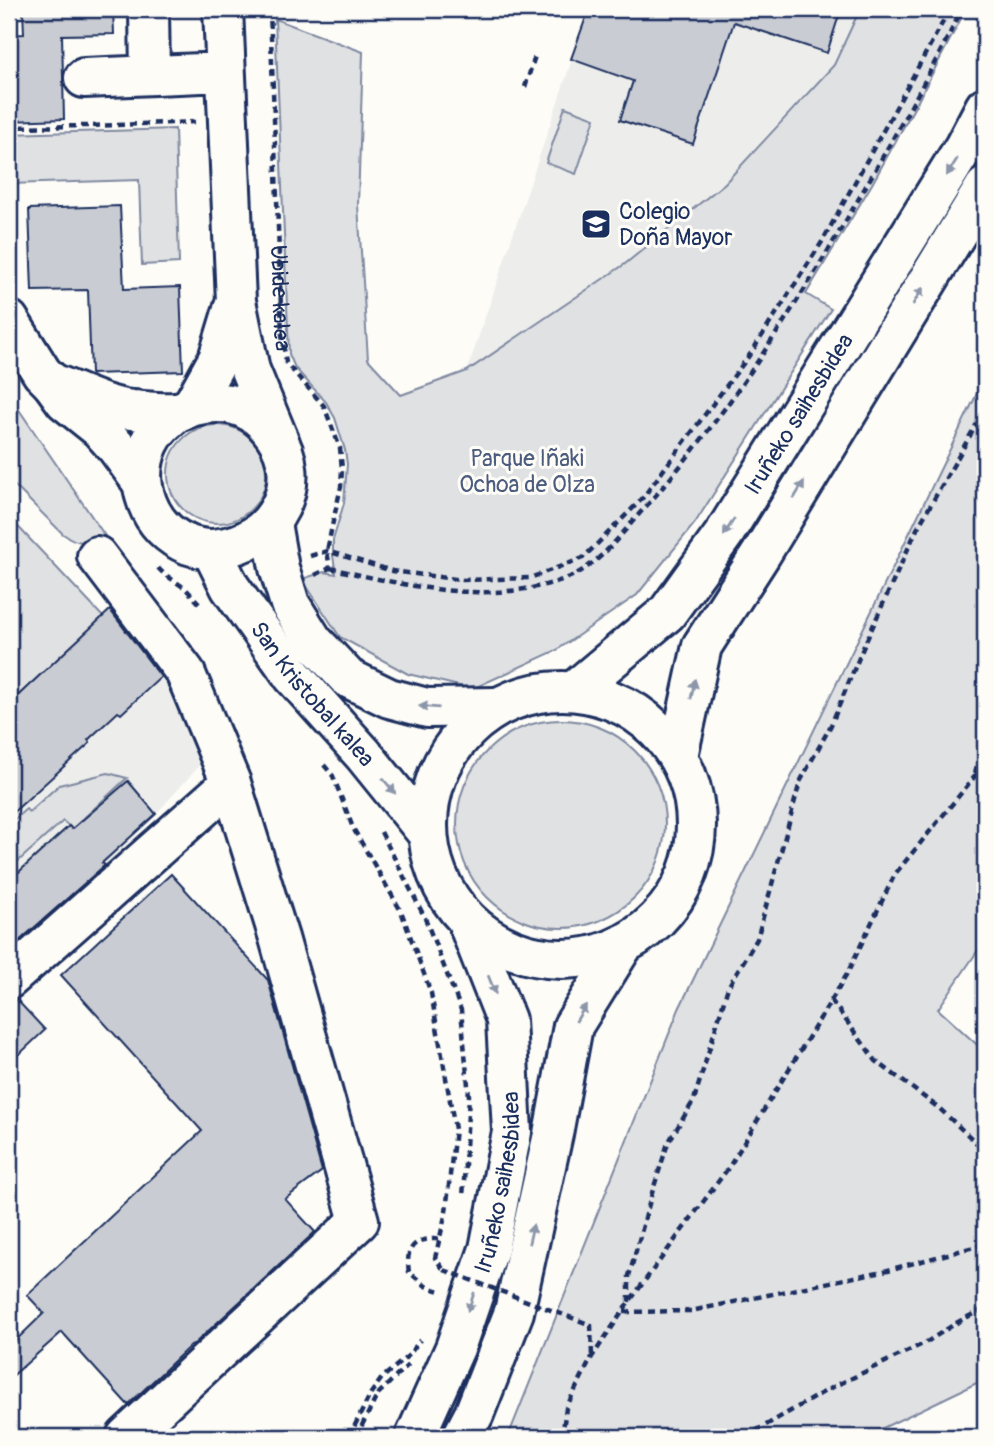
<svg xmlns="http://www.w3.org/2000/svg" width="994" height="1446" font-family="Pangolin,sans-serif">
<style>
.built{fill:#edeeec}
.green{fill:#e0e1e3;stroke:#7e88a0;stroke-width:2}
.building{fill:#c9ccd3;stroke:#1b2f5e;stroke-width:2}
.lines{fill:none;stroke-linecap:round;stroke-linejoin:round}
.minor-casing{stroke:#1b2f5e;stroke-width:44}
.major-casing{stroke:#1b2f5e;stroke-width:44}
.highway-casing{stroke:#1b2f5e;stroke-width:44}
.path{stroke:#1b2f5e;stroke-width:4.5;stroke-dasharray:7 5;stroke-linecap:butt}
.minor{stroke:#fdfcf7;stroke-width:38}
.major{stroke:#fdfcf7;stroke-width:38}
.highway{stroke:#fdfcf7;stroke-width:38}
.path-bridge{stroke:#1b2f5e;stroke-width:4.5;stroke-dasharray:7 5;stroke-linecap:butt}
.oneway{fill:#8c96aa}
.labels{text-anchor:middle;stroke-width:6;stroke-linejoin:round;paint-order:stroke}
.poi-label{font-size:23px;fill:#1b2f5e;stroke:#fdfcf7;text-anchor:start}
.street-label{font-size:23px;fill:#1b2f5e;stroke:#fdfcf7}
.park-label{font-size:23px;fill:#4c5c7f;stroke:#fdfcf7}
</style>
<rect width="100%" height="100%" fill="#fdfcf7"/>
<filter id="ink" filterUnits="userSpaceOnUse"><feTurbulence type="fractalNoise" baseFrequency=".0143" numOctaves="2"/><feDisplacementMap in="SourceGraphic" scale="14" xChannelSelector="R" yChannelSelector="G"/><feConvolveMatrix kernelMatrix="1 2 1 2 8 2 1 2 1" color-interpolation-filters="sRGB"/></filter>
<g filter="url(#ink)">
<path class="built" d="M589,9H860L834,65L725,183L625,264L467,371Z
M112,609L166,672L199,766L156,814L106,866L9,957V700L11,701Z"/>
<path class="green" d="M860,9H966L919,99L872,184L806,294L831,309L695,523L637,595L557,650L472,689L408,674L340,637L302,579L324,572L336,574L333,556V540L344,503L347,464L345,450L335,418L326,402L295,368L289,354L275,19L363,52L358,205L368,359L401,395L467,371L625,264L725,183L834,65Z
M565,107L595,118L576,174L546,163Z
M175,129L179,263L142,265L139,180L9,184V134Z
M985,377V940L938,1009L985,1052V1379L864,1437H508L679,1009Z
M9,395L105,536C85,542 81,546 63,534L9,480Z
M168 474a49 49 0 1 1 98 0a49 49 0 1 1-98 0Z
M9,517L103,617L11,702L9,700Z
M457 824a104 104 0 1 1 208 0a104 104 0 1 1-208 0Z
M108,773L127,778L72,829L63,821L14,865L9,858V824L26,809L29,812L59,785Z"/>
<path class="building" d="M23,9H113L114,34L62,35L64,119L9,121V35L24,34Z
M589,9H841L827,53L734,22L693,144L620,120L633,81L571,59Z
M120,206L124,289L180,287L183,371L91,374L88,290L32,291L29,209Z
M110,610L161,677L121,714L118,712L88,740L90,743L9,816V704Z
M128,781L156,814L102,863L105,865L9,950V881L69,826L72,829Z
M171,874L268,980L322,1171L285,1199L315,1232L192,1346L191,1345L128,1405L62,1332L9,1379V1347L44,1313L27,1295L202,1131L61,975Z
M16,999L45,1030L9,1064V1000Z"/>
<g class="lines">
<g class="minor-casing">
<path id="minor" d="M149,9L150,75
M223,9L236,301L250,370L280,443
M84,78L225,72
M192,406L218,359L235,303
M97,556L185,672L231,783L279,938L359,1221L126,1437
M9,979L231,783"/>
</g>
<g class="major-casing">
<g id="major">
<path d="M9,320L42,373L52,383L65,401L100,429L117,448L141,481"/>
<path d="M52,383C78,393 105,407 132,410C146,411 161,413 175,412C182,412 188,407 195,406C214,401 234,402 251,412C260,417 268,426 274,434C307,481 276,542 220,548C210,550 198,548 189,545C148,529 132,482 149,444C155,430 166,421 177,412"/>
<path d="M271,523L279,568L290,604L313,641L348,678L389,698L427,708L497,707"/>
<path id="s2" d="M211,549L230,587L293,676L363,754L427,833"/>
</g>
</g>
<g class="highway-casing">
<g id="highway">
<path id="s3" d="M575,690L667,613L724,534L964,147L985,107"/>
<circle cx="562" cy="825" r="134"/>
<path d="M678,756L702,646L761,554L985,187"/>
<path id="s4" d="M415,1437L455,1348L489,1249L512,1132L506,1020L467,921"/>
<path d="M462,1437L474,1414L514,1312L553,1134L573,1026L622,947"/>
</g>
</g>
<g class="path">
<path id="s1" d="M270,9L282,335L286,363L324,406L340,448L342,469L341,487L332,526L327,551L330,568"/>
<path d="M9,25H10V9"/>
<path d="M525,87L535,56"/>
<path d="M9,127L90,126L195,122"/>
<path d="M310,556L327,551L392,571L463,580L530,578L583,558L641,500L751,353L822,242L950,9"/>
<path d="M158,568L163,573L186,589L199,603"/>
<path d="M330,568C407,586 488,606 565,579C597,567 618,538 640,513C724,421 795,308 858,200C894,137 930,74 962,9"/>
<path d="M315,575L330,568"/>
<path d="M324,765L333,776L353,828L401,911L431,993L455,1129L446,1212L435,1258L444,1270"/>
<path d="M975,773L985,742"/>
<path d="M381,832L425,918L461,1010L469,1096L463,1198"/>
<path d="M9,863L17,873"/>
<path d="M831,1000L876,1061L940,1109L985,1151"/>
<path d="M439,1239C414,1238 405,1247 409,1272L427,1287L440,1291"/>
<path d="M629,1302V1276L652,1193L668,1143L694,1100L728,987L757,939L800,782L831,725L863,648L917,529L979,420L985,402"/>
<path d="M624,1312L691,1311L888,1270L985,1244"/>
<path d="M349,1437L371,1393L382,1378L409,1355L420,1340"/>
<path d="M356,1437L378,1394L410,1363"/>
<path d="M562,1437L566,1408L592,1357L629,1302L729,1167L846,976L895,874L985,764"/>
<path d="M745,1437L829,1389L925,1343L958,1322L985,1308"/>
</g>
<use href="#minor" class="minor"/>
<use href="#major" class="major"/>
<use href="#highway" class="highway"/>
<path class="path-bridge" d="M444,1270L591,1325L592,1357"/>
</g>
<defs><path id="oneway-solid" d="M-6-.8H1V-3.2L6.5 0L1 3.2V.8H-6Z" transform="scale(1.75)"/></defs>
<g class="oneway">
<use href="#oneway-solid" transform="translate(952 167) rotate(122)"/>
<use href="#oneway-solid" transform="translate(918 296) rotate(-59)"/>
<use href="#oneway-solid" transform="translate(799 490) rotate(-59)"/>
<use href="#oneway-solid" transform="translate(729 527) rotate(122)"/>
<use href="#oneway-solid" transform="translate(693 689) rotate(-78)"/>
<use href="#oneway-solid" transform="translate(429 707) rotate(-175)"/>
<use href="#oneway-solid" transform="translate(389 786) rotate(50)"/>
<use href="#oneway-solid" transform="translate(492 985) rotate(68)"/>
<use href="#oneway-solid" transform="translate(581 1013) rotate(-59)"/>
<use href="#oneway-solid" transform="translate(531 1234) rotate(-77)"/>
<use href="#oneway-solid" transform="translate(471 1302) rotate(109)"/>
</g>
</g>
<defs>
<g id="school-square" transform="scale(1.575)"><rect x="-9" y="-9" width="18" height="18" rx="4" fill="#1b2f5e" stroke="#fdfcf7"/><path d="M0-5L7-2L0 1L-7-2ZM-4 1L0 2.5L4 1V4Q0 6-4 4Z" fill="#fff"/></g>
</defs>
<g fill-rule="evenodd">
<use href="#school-square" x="596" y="224"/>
</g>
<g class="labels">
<g class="poi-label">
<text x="619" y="219">Colegio<tspan x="619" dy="26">Doña Mayor</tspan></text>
</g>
<g class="street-label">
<text dy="8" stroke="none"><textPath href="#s1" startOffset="289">Ubide kalea</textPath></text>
<text dy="8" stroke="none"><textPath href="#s3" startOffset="359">Iruñeko saihesbidea</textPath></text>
<text dy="8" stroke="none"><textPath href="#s2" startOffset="178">San Kristobal kalea</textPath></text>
<text dy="8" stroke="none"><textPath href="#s4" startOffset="270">Iruñeko saihesbidea</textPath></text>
</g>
<g class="park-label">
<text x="527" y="466">Parque Iñaki<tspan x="527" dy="26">Ochoa de Olza</tspan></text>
</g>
</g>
<rect width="994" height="1446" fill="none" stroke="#fdfcf7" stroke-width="35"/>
<rect x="18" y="18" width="959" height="1411" fill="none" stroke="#1b2f5e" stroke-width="2.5" filter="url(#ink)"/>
</svg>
